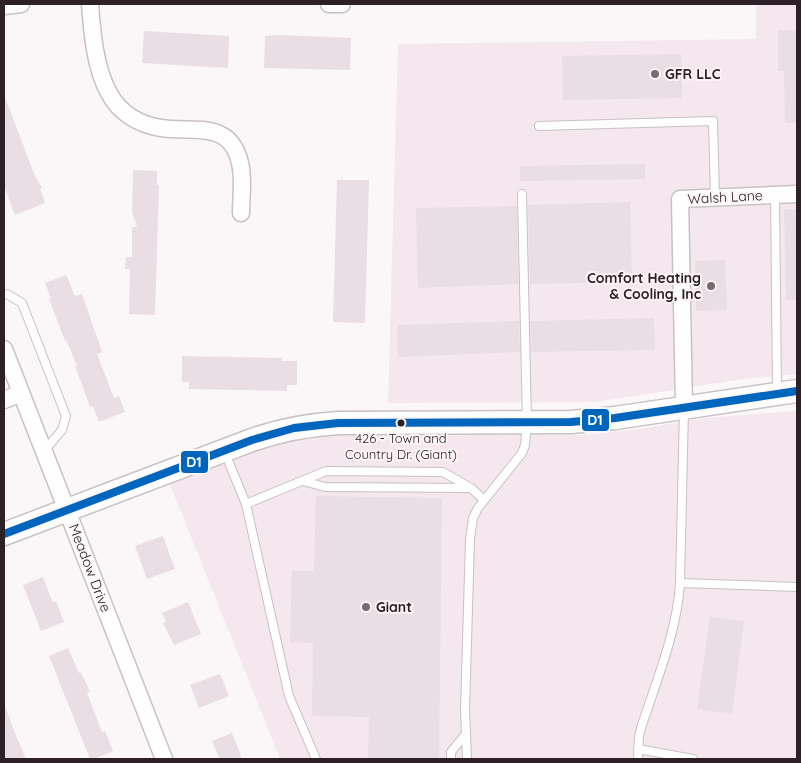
<svg xmlns="http://www.w3.org/2000/svg" width="801" height="763" font-family="Quicksand,sans-serif">
<style>
.built{fill:#f4e7ed}
.building{fill:#e8dee3}
.lines{fill:none;stroke-linecap:round;stroke-linejoin:round}
.lane-casing{stroke:#c9c1c4;stroke-width:10}
.street-casing{stroke:#c9c1c4;stroke-width:19}
.secondary-casing{stroke:#c9c1c4;stroke-width:25}
.lane{stroke:#fefefe;stroke-width:8}
.street{stroke:#fefefe;stroke-width:16}
.secondary{stroke:#fefefe;stroke-width:22}
.bus-1-casing{stroke:#fcf5f8;stroke-width:11}
.bus-1{stroke:#0065bd;stroke-width:8}
.poi-dot{fill:#756b70;stroke:#fcf5f8;stroke-width:2}
.bus-dot{fill:#2d2027;stroke:#fcf5f8;stroke-width:2}
.labels{text-anchor:middle;stroke-width:4;stroke-linejoin:round;paint-order:stroke}
.bus-label{font-size:13px;fill:#2d2027;stroke:#fcf5f8}
.poi-label{font-size:14px;font-weight:bold;fill:#2d2027;stroke:#fcf5f8;text-anchor:start}
.street-label{font-size:14px;fill:#2d2027;stroke:#fcf5f8}
.line-badge{stroke:#fcf5f8;stroke-width:2}
.badge-label{font-size:14px;text-anchor:middle;font-weight:bold;fill:#fff}
</style>
<rect width="100%" height="100%" fill="#fbf6f8"/>
<path class="built" d="M756,4H797V374L743,379L595,402L388,403L398,44L756,39Z
M797,411V759H280L169,482L247,452L301,439L344,434L583,435L646,428L703,418Z"/>
<path class="building" d="M778,30H797V123H785L784,71H778Z
M144,31L229,36L228,68L142,63Z
M279,35L351,38L350,70L264,68L265,36Z
M681,54L682,98L563,100L562,56Z
M4,97H5L35,176L42,188L40,189L45,203L15,215L4,186Z
M645,164V179L520,181V166Z
M133,170L157,171V185H159L155,315L129,314L130,269H125L126,257H132V227H137L132,212Z
M337,180H369L365,323L333,322Z
M630,202L632,282L530,284L528,205Z
M517,206L518,284L418,288L416,208Z
M784,209H797V300H786Z
M725,260L727,310L696,311L695,261Z
M66,275L75,296L82,294L102,352L97,354L114,398L119,396L125,412L99,422L93,406L90,407L88,401L75,366H77L71,351L66,340L65,341L49,299H51L45,283Z
M654,318L655,350L531,352L530,321Z
M519,321L520,352L398,357L397,325Z
M182,356L282,358V361H297V385H287V391L189,389V382H182Z
M316,496L442,498L439,759H368L369,717L312,716L313,643L290,642L292,571H314Z
M163,536L175,569L147,579L135,546Z
M43,577L53,603L56,601L64,622L41,631L23,585Z
M188,602L201,634L174,645L163,623L166,622L162,613Z
M710,617L744,621L732,714L697,709Z
M68,648L79,673L81,672L90,692L87,693L102,732L105,731L113,751L94,759H90L49,656Z
M220,674L229,696L199,708L190,685Z
M5,706L16,736L26,759H4V707Z
M232,733L242,759H220L212,741Z"/>
<g class="lines">
<g class="lane-casing">
<path id="lane" d="M539,126L713,121L715,197
M775,194L777,392
M4,295L7,294L22,303L66,416L62,430L44,451
M225,453L246,504L289,696L316,759
M303,481L325,487L470,488
M246,504L326,471L443,472L471,488L484,500
M680,583L797,587
M638,749L693,759
M451,759V752L465,735
M467,759L465,711L470,539L473,518L478,508L522,453L525,445L527,423L522,194
M638,759L639,736L642,725C657,679 677,632 680,583L684,409"/>
</g>
<g class="street-casing">
<path id="street" d="M90,4C92,31 95,69 109,93C119,113 140,125 161,128C192,133 230,119 240,163C244,179 241,197 241,213
M329,4H342
M4,6L21,4
M4,349L164,759
M4,400L21,393
M684,407L680,199L797,194"/>
</g>
<g class="secondary-casing">
<path id="secondary" d="M4,534L252,440C280,430 308,425 338,423L571,422L615,418L797,391"/>
</g>
<use href="#lane" class="lane"/>
<use href="#street" class="street"/>
<use href="#secondary" class="secondary"/>
<g class="bus-1-casing">
<path id="bus-1" d="M4,534L252,440L294,428L338,423L571,422L615,418L797,391"/>
</g>
<use href="#bus-1" class="bus-1"/>
</g>
<g class="poi-dot">
<circle cx="655" cy="74" r="5"/>
<circle cx="711" cy="286" r="5"/>
<circle cx="366" cy="607" r="5"/>
</g>
<circle class="bus-dot" cx="401" cy="423" r="4.5"/>
<g class="labels">
<g class="bus-label">
<text x="401" y="443">426 - Town and<tspan x="401" dy="16">Country Dr. (Giant)</tspan></text>
</g>
<g class="poi-label">
<text x="665" y="79">GFR LLC</text>
<text x="701" y="283" text-anchor="end">Comfort Heating<tspan x="701" dy="16">&amp; Cooling, Inc</tspan></text>
<text x="376" y="612">Giant</text>
</g>
<g class="street-label">
<text transform="translate(725 197) rotate(-3)" y="5">Walsh Lane</text>
<text transform="translate(90 568) rotate(69)" y="5">Meadow Drive</text>
</g>
</g>
<g class="line-badge">
<rect x="581" y="408" width="29" height="24" rx="5" fill="#0065bd"/>
<rect x="180" y="450" width="29" height="24" rx="5" fill="#0065bd"/>
</g>
<g class="badge-label">
<text x="595" y="425">D1</text>
<text x="194" y="467">D1</text>
</g>
<rect width="801" height="763" fill="none" stroke="#2d2027" stroke-width="10"/>
</svg>
